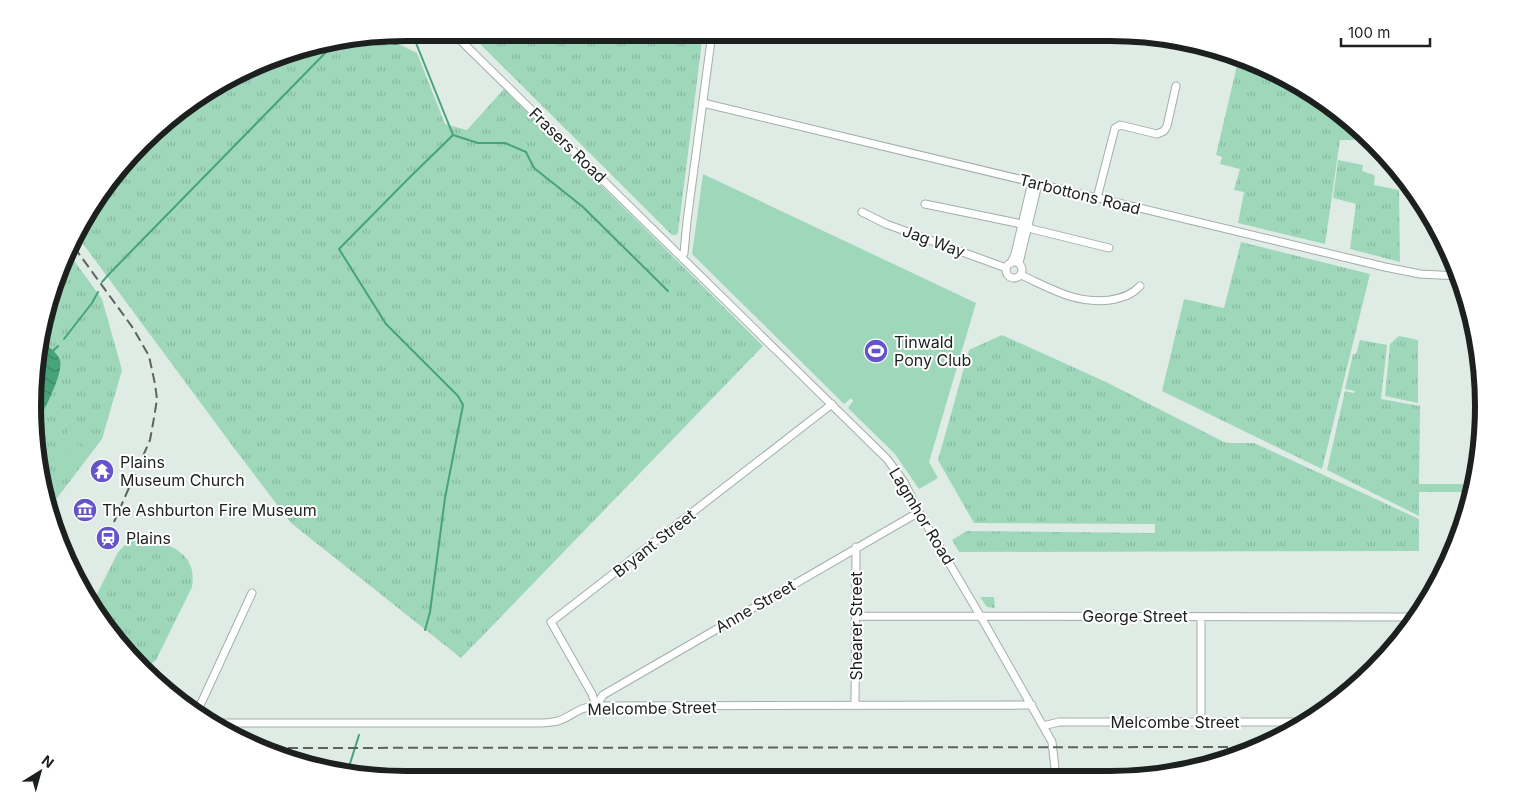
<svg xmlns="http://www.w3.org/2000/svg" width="1516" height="812" font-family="Inter,sans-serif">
	<defs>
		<pattern id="grass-tufts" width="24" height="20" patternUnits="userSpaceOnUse" patternTransform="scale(1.25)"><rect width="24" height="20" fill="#9fd7bb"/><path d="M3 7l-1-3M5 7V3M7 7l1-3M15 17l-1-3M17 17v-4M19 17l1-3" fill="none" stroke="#88b8a0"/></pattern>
		<pattern id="water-waves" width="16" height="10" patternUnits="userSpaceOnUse" patternTransform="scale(1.25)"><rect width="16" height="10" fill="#47a37b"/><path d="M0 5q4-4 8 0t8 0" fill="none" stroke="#3a8464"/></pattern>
	</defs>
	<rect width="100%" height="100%" fill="#dfece5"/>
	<path fill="url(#grass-tufts)" d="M 469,33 L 703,33 L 678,233 L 676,235 L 672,235 Z
		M 382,36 L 417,53 L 445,124 L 467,130 L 504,89 L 763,346 L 461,658 L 291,523 L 234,448 L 78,237 L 95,199 L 178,110 L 286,52 Z
		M 1239,57 L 1275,71 L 1338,110 L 1370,140 L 1340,140 L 1325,244 L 1238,223 L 1244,192 L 1234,190 L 1240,169 L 1220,164 L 1222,157 L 1216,155 Z
		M 1338,160 L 1363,165 L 1362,171 L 1374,175 L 1375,177 L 1374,185 L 1399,190 L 1400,262 L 1350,249 L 1356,204 L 1333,198 Z
		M 1241,242 L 1370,274 L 1322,469 L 1162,391 L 1184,299 L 1224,308 Z
		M 70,255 L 102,299 L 122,370 L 102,439 L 51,506 L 36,454 L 33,382 L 45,310 Z
		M 1002,335 L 1106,382 L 1224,442 L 1230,443 L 1254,443 L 1419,519 L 1419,551 L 959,552 L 952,540 L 967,531 L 1155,533 L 1155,524 L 974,523 L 938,460 L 969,350 Z
		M 1399,336 L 1418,340 L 1418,403 L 1385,396 L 1390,344 Z
		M 1360,340 L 1387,345 L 1381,399 L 1420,406 L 1419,484 L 1474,484 L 1472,492 L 1419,492 L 1419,516 L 1327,470 L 1345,391 L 1354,393 L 1355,391 L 1345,389 L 1353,354 L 1356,354 Z
		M 146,536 L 151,537 C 176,549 197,555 192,587 L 156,660 L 143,671 L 93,602 L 118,552 L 129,541 Z
		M 980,597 L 994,597 L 995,608 L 987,607 Z"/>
	<path fill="#9fd7bb" d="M 703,174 L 976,303 L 929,462 L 938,478 L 919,489 L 895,454 L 848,408 L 853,401 L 851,398 L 844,404 L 694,256 L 692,254 Z
		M 72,425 L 90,437 L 85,446 L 67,434 Z
		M 65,435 L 83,448 L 77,456 L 59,444 Z
		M 57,447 L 75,459 L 70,467 L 52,455 Z"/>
	<path fill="url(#water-waves)" d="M 40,341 C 47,345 57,352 60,360 C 64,373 42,415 35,426 L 33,382 Z"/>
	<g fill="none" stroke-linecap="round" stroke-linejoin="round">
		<path stroke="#47a37b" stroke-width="2" d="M 412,33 L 453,135 L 408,179 L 339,249 L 386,324 L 458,396 L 463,405 L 445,498 L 430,612 L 425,630
			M 380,37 L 395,44 L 414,37
			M 453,135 L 478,143 L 505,143 L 526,152 L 534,168 L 583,207 L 668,291
			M 102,282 L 110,273 L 334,44
			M 64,339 L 92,303 L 98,292
			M 53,351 L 58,346
			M 348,770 L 359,735"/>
		<g stroke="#a2afa8" stroke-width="9">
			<path id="minor" d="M 453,33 L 887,459 L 904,482 L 919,512 L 981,617 L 1052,742 L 1056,777
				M 703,103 L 1385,267 L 1420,274 L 1459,276
				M 1097,198 L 1115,128 L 1120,125 L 1157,134 L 1164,131 L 1167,126 L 1176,86
				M 925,204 L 1017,223 L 1032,229 L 1109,248
				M 862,212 L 886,224 L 1006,268
				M 682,257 L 684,253 L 687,221 L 712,33
				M1006 270a8 8 0 1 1 16 0a8 8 0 1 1-16 0Z
				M 1011,263 L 1015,254 L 1032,182
				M 1019,263 L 1038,184
				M 1021,275 C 1052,289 1075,304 1110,300 C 1122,298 1132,295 1140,286
				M 855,616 L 1415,617
				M 855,705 L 856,547
				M 596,706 L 592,694 L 551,622 L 832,404
				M 596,706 L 603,695 L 919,512
				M 198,710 L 252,593
				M 1201,722 L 1201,617
				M 216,723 L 541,723 C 547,723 552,722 558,721 C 573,716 578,707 596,706 L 1032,705
				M 1043,726 L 1059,722 L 1307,722"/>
		</g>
		<g stroke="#a2afa8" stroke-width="12">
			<path id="highway" d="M 366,776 L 1159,776"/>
		</g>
		<use href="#minor" stroke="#fff" stroke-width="7"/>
		<use href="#highway" stroke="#fff" stroke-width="10"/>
		<path stroke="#5c6360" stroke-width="2" stroke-dasharray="10 5" stroke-linecap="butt" d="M 74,247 L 133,328 L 149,356 L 155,384 L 157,399 L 154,418 L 150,440 L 114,522
			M 258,748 L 1261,747"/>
	</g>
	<defs>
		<g id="stadium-disc" transform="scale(1.25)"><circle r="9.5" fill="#6553cc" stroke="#fff"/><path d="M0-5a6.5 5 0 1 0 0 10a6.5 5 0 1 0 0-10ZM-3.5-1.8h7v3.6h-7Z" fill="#fff"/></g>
		<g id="temple-disc" transform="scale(1.25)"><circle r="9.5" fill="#6553cc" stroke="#fff"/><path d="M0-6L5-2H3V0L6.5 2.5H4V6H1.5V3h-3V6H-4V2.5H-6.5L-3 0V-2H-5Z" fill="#fff"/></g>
		<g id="museum-disc" transform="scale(1.25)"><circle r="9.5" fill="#6553cc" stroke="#fff"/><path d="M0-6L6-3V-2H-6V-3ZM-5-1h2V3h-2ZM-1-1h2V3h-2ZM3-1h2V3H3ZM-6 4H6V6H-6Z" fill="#fff"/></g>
		<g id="station-disc" transform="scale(1.25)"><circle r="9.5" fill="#6553cc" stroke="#fff"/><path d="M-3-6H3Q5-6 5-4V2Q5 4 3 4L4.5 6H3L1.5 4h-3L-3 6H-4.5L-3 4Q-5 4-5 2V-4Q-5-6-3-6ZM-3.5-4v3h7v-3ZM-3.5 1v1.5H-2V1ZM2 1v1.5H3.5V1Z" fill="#fff"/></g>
	</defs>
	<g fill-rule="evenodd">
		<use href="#stadium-disc" x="876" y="351"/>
		<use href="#temple-disc" x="102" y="471"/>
		<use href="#museum-disc" x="85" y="510"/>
		<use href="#station-disc" x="108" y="538"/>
	</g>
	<g text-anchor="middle" stroke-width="4" stroke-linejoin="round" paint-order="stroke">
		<g font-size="16" fill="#1c201e" stroke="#fff">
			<text transform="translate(568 145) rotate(44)" y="6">Frasers Road</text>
			<text transform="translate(1080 194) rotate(14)" y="6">Tarbottons Road</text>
			<text transform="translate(934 241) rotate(20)" y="6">Jag Way</text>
			<text transform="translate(922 516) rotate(59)" y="6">Lagmhor Road</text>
			<text transform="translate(654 543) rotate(-38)" y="6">Bryant Street</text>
			<text transform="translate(755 606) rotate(-30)" y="6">Anne Street</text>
			<text x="1135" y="622">George Street</text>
			<text transform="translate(856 626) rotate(-90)" y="6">Shearer Street</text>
			<text transform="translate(652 708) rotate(-1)" y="6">Melcombe Street</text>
			<text x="1175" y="728">Melcombe Street</text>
		</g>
		<g font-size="16" fill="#1c201e" stroke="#fff" text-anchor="start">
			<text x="894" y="348">Tinwald<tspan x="894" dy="18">Pony Club</tspan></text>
			<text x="120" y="468">Plains<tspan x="120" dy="18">Museum Church</tspan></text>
			<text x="102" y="516">The Ashburton Fire Museum</text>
			<text x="126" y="544">Plains</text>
		</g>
	</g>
	<path d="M0 0H1516V812H0ZM406 41H1110A365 365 0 0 1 1475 406V406A365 365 0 0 1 1110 771H406A365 365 0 0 1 41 406V406A365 365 0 0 1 406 41Z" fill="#fff" fill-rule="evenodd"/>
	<path fill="none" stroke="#1c201e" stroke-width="6" d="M406 41H1110A365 365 0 0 1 1475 406V406A365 365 0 0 1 1110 771H406A365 365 0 0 1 41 406V406A365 365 0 0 1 406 41Z"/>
	<g transform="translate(40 772) rotate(37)" stroke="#ffffff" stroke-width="4" paint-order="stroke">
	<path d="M0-4L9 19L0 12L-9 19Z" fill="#1c201e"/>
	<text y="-8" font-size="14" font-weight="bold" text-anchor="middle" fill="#1c201e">N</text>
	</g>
	<path d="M1341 38v8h89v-8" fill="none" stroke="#1c201e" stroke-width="2.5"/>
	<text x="1348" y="38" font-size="15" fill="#1c201e" stroke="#ffffff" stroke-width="4" paint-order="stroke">100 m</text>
</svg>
